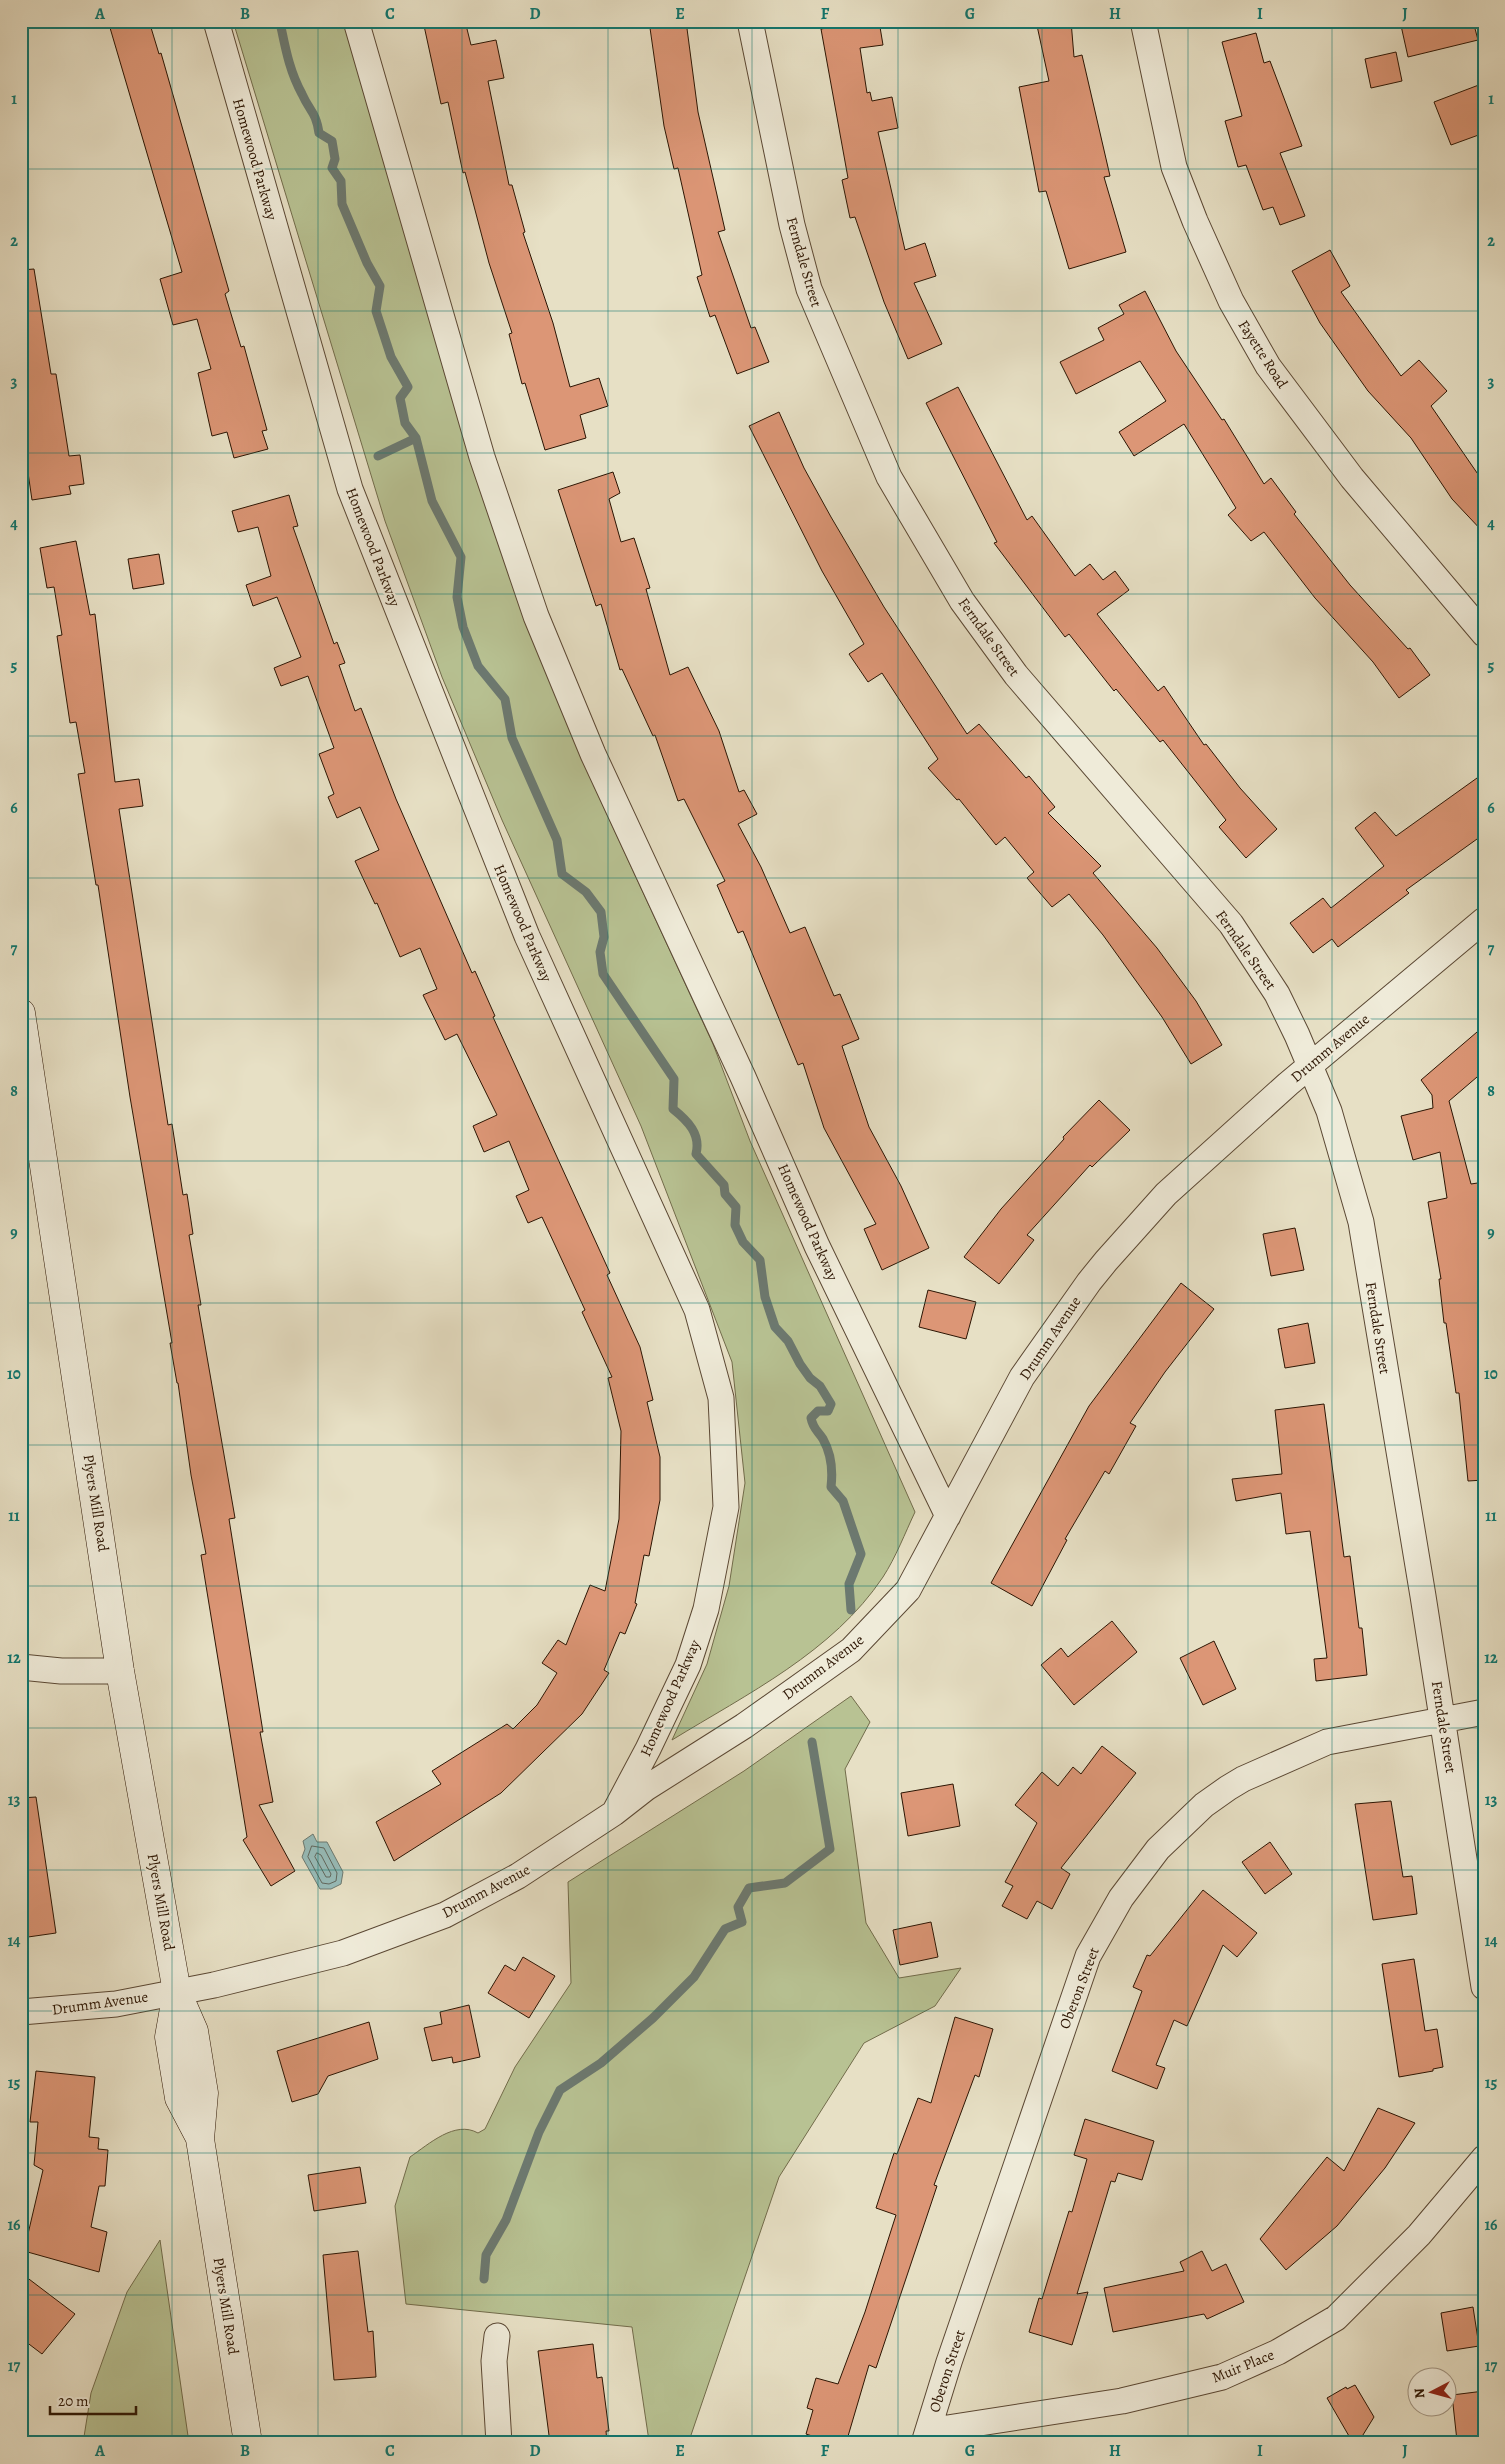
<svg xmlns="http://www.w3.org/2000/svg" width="1505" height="2464" font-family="Alegreya,serif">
	<rect width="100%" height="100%" fill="#e7e0c5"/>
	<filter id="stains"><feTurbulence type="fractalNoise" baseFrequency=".004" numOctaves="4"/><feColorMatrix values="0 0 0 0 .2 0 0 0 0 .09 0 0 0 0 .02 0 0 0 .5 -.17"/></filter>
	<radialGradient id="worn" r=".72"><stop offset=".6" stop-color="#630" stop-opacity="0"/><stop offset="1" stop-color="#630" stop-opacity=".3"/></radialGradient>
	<path fill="#b8c293" stroke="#726c4b" d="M 233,21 L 345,21 L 594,786 L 713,1044 L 750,1141 L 915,1512 C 905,1533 896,1557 883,1577 C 833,1652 747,1694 672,1740 L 707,1664 L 729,1586 L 745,1483 L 732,1362 L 641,1126 L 502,820 L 442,677 L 385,521 Z
		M 851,1696 L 870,1722 L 845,1769 L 866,1923 L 899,1978 L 961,1968 L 935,2006 L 864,2043 L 779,2177 L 690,2438 L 649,2441 L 632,2327 L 406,2304 L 395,2206 L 410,2157 C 429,2144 455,2120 478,2133 L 485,2129 L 515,2067 L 571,1983 L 568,1882 L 744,1771 Z
		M 160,2240 L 189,2443 L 83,2443 L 91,2393 L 127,2292 Z"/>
	<path fill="#97bcb9" stroke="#6c7970" d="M 313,1834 L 317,1842 L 327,1842 L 343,1872 L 341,1884 L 331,1889 L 320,1889 L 302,1857 L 305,1849 L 303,1841 Z"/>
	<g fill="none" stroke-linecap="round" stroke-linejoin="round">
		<path stroke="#62685e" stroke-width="1" d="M 312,1846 L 324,1848 L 337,1873 L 336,1881 L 329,1884 L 322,1883 L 308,1857 Z
			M 317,1853 L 321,1855 L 331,1874 L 330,1877 L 326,1877 L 315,1857 Z"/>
		<path stroke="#6c7970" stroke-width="9" d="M 288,21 L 281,27 C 286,51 290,72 302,94 C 310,112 316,112 319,133 L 332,141 L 335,159 L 332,168 L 341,181 L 342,204 L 367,263 L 380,286 L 376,311 L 391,357 L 408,387 L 400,398 L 405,423 L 416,438 L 432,501 L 461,557 L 457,597 L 463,627 L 478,666 L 505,699 L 512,738 L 557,840 L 562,874 L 586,892 L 601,912 L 604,937 L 600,952 L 603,974 L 674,1079 L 673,1109 C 688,1121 701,1134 696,1154 L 724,1185 L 725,1194 L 736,1207 L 735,1225 L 743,1242 L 760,1260 L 765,1297 L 775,1327 L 788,1341 L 800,1364 L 810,1378 L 820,1386 L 831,1404 L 828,1411 L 818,1411 L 811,1418 C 813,1429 818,1431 823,1439 C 832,1455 833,1470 831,1487 L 843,1501 L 861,1554 L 849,1584 L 851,1610
			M 378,456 L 416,438
			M 484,2279 L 486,2255 L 506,2220 L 539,2132 L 560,2090 L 601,2063 L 653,2018 L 694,1977 L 725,1929 L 742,1922 L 738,1907 L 749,1888 L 785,1883 L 830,1849 L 812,1742"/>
	</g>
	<path fill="#dc9676" stroke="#2c1503" d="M 108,21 L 149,21 L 159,54 L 161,53 L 229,291 L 225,294 L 241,347 L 244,346 L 267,430 L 262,431 L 268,449 L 234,458 L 227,432 L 212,436 L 198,373 L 211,369 L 197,319 L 173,325 L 160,279 L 182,272 Z
		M 423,21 L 465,21 L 471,45 L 496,40 L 504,78 L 488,81 L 509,185 L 512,185 L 525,232 L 523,233 L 553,323 L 570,387 L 599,378 L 608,406 L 580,415 L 586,438 L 545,450 L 525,383 L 522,384 L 509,334 L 512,333 L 489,263 L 465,172 L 463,173 L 448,102 L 441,104 Z
		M 649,21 L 686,21 L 698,112 L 725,230 L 718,232 L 751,328 L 755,327 L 769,362 L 737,374 L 715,315 L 710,317 L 697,277 L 702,275 L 678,168 L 674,169 L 664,126 Z
		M 866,21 L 879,21 L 883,45 L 860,48 L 867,93 L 870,92 L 872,101 L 892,97 L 898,128 L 878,132 L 905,250 L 925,243 L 936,276 L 914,283 L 942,344 L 908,359 L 884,302 L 855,217 L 850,218 L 842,180 L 848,178 L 821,29 Z
		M 1036,21 L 1071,21 L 1074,57 L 1082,55 L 1110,176 L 1104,177 L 1126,252 L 1069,269 L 1046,191 L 1039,192 L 1019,87 L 1049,81 Z
		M 1400,21 L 1473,21 L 1478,40 L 1408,57 Z
		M 1256,33 L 1264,63 L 1270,61 L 1302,146 L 1280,153 L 1305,216 L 1280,225 L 1273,207 L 1263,210 L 1246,165 L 1238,167 L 1225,121 L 1242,116 L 1222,42 Z
		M 1396,52 L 1402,81 L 1371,88 L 1365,59 Z
		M 1484,83 L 1484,133 L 1451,145 L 1434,102 Z
		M 1330,250 L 1350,286 L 1341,292 L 1401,376 L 1419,360 L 1447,391 L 1431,406 L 1484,483 L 1484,533 L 1452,499 L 1411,438 L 1368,391 L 1320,323 L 1292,271 Z
		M 34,269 L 51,374 L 56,374 L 69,456 L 80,455 L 84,484 L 69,486 L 71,494 L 32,500 L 25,452 L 28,452 L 21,405 L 21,270 Z
		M 1145,291 L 1176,351 L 1222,420 L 1224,419 L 1264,484 L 1271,478 L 1296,512 L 1294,514 L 1350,585 L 1408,649 L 1410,648 L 1430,675 L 1399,698 L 1373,662 L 1315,598 L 1264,532 L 1251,541 L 1228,515 L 1236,508 L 1184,424 L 1134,456 L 1119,432 L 1166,401 L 1140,361 L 1076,394 L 1060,362 L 1104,340 L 1098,328 L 1124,314 L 1119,305 Z
		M 958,387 L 1027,520 L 1032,516 L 1075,576 L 1090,564 L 1103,580 L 1115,571 L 1129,590 L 1097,614 L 1158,691 L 1164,686 L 1204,745 L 1206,744 L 1240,788 L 1277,829 L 1246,858 L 1219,827 L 1226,820 L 1163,740 L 1160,742 L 1116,689 L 1114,691 L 1069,634 L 1065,637 L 994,543 L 997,542 L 926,403 Z
		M 779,412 L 804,468 L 831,517 L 884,607 L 967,734 L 979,724 L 1026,778 L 1029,776 L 1055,807 L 1048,813 L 1101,866 L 1093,873 L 1157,948 L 1196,1001 L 1222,1045 L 1191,1064 L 1162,1017 L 1103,935 L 1069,894 L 1052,907 L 1027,878 L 1034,872 L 1005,837 L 996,845 L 959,799 L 957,800 L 928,768 L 938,759 L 882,673 L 868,682 L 849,654 L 864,644 L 822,571 L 749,426 Z
		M 613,472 L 620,493 L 609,499 L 621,542 L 634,538 L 650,588 L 646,589 L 670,675 L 688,667 L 719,731 L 739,792 L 744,790 L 757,814 L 738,824 L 761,867 L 790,933 L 805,927 L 834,996 L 840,994 L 859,1039 L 842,1046 L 869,1127 L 901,1186 L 929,1248 L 882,1270 L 864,1229 L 876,1224 L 824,1128 L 803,1063 L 798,1065 L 743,931 L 738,933 L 717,885 L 725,881 L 684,799 L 678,801 L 655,735 L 653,736 L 622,669 L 620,670 L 601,604 L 596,606 L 558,490 Z
		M 289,495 L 298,526 L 293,527 L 334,644 L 337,642 L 345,663 L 339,665 L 355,711 L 361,708 L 396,799 L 472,973 L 475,971 L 495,1016 L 493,1017 L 610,1273 L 607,1275 L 640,1347 L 653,1400 L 647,1402 L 660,1457 L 660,1500 L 649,1556 L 644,1555 L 635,1603 L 637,1604 L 625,1634 L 620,1632 L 604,1670 L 609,1673 L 582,1714 L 501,1793 L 394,1861 L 376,1822 L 441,1784 L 432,1771 L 507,1724 L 513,1729 L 537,1705 L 557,1673 L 542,1663 L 558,1640 L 566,1645 L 590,1585 L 605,1591 L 619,1519 L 621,1431 L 608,1378 L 612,1377 L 582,1312 L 585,1310 L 542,1217 L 528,1223 L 516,1196 L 529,1190 L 509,1141 L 484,1152 L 473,1126 L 497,1115 L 457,1034 L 445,1040 L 423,995 L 437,989 L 420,948 L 400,957 L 377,903 L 375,904 L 355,861 L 379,850 L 360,807 L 337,818 L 328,797 L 334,794 L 319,754 L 334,748 L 308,676 L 281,686 L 274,668 L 301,657 L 277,597 L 253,606 L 246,585 L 271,576 L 258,527 L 238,532 L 232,511 Z
		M 76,541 L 90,615 L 95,614 L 115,782 L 139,779 L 143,806 L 119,809 L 168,1125 L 172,1124 L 183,1195 L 187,1194 L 193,1234 L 189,1235 L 201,1305 L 198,1305 L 235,1518 L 229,1519 L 263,1732 L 260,1732 L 273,1802 L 259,1805 L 295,1871 L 271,1886 L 243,1840 L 247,1837 L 201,1555 L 206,1554 L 191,1475 L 178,1383 L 177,1383 L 170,1343 L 172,1343 L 130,1097 L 98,885 L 96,885 L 78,774 L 85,773 L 76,722 L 70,723 L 57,636 L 62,635 L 54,587 L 47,588 L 40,548 Z
		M 159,554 L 164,584 L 133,589 L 128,559 Z
		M 1484,773 L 1484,834 L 1406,890 L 1409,893 L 1338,947 L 1332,939 L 1313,953 L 1290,923 L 1323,898 L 1331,908 L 1384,866 L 1355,828 L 1375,812 L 1396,836 Z
		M 1484,1026 L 1484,1071 L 1449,1101 L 1471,1184 L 1484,1182 L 1484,1480 L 1468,1481 L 1459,1393 L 1456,1393 L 1446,1323 L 1444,1323 L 1439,1279 L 1441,1279 L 1428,1202 L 1447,1198 L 1440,1152 L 1413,1160 L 1401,1116 L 1433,1108 L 1432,1095 L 1421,1080 Z
		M 1099,1100 L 1130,1130 L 1092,1167 L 1090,1165 L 1027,1235 L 1034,1240 L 999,1284 L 964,1257 L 1001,1209 L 1064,1139 L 1063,1137 Z
		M 1295,1228 L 1304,1270 L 1271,1276 L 1263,1234 Z
		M 1181,1283 L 1214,1309 L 1165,1372 L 1130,1423 L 1136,1426 L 1109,1474 L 1105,1471 L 1065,1539 L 1067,1540 L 1032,1606 L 991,1583 L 1089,1406 Z
		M 928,1290 L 976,1302 L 966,1339 L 919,1327 Z
		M 1308,1323 L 1315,1363 L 1285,1368 L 1278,1329 Z
		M 1324,1404 L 1344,1557 L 1350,1556 L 1359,1628 L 1362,1628 L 1367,1675 L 1316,1681 L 1314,1659 L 1327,1658 L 1310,1531 L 1286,1534 L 1281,1493 L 1236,1501 L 1232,1479 L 1282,1474 L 1275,1410 Z
		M 1112,1621 L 1137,1652 L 1074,1705 L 1041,1665 L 1061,1648 L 1068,1657 Z
		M 1214,1641 L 1236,1689 L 1203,1705 L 1180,1658 Z
		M 1102,1746 L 1136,1773 L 1061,1868 L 1070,1874 L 1052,1909 L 1037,1901 L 1027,1919 L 1002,1906 L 1013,1886 L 1005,1882 L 1037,1823 L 1015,1805 L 1042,1772 L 1058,1786 L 1073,1767 L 1081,1774 Z
		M 953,1784 L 960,1826 L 908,1836 L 901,1793 Z
		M 36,1797 L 56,1933 L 21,1938 L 21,1798 Z
		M 1391,1801 L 1403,1877 L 1412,1876 L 1417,1914 L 1373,1920 L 1355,1804 Z
		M 1270,1842 L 1292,1874 L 1265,1894 L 1242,1862 Z
		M 1203,1890 L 1257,1933 L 1237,1957 L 1223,1945 L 1187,2026 L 1174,2020 L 1156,2065 L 1165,2068 L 1157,2089 L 1112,2071 L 1142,1991 L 1133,1987 L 1147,1955 L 1150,1956 Z
		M 931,1922 L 938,1957 L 900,1965 L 893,1930 Z
		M 523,1957 L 555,1976 L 529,2018 L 488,1993 L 505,1965 L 515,1971 Z
		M 1414,1959 L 1425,2031 L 1437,2029 L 1443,2067 L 1433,2069 L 1433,2071 L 1399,2077 L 1382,1964 Z
		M 469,2005 L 480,2057 L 453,2063 L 452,2057 L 432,2061 L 424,2028 L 442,2024 L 440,2012 Z
		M 955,2017 L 993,2029 L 979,2077 L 975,2075 L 934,2185 L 937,2186 L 876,2368 L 869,2365 L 846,2443 L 834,2443 L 806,2434 L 813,2410 L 807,2408 L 816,2378 L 838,2384 L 865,2312 L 896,2215 L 876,2208 L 894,2153 L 897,2154 L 918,2098 L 931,2103 Z
		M 369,2022 L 378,2059 L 328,2076 L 318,2094 L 292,2102 L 277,2051 Z
		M 36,2071 L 95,2077 L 89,2137 L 99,2138 L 98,2149 L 108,2150 L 105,2186 L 99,2186 L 91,2227 L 107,2232 L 99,2272 L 24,2251 L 43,2170 L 34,2165 L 38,2122 L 30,2122 Z
		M 1378,2108 L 1415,2123 L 1385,2168 L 1337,2226 L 1286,2270 L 1260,2239 L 1327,2157 L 1344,2171 Z
		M 1085,2119 L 1154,2141 L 1142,2180 L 1118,2173 L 1115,2182 L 1111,2181 L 1077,2294 L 1088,2292 L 1072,2345 L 1029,2332 L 1039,2298 L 1042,2299 L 1069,2211 L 1072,2212 L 1087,2159 L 1074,2155 Z
		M 360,2167 L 366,2203 L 314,2211 L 308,2175 Z
		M 358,2251 L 368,2332 L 373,2331 L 376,2377 L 334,2380 L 323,2255 Z
		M 1202,2251 L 1212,2271 L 1226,2264 L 1244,2302 L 1207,2319 L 1204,2314 L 1113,2332 L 1104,2288 L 1184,2271 L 1180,2262 Z
		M 21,2273 L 75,2314 L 42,2354 L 21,2338 Z
		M 1473,2307 L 1479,2346 L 1447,2351 L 1441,2313 Z
		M 593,2344 L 597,2378 L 602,2377 L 609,2431 L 606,2431 L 607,2443 L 550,2443 L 538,2351 Z
		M 1355,2385 L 1374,2417 L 1358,2443 L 1353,2443 L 1327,2398 L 1346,2387 L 1347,2389 Z
		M 1484,2391 L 1484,2439 L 1457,2441 L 1452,2395 Z"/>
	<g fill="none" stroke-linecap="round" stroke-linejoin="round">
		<g stroke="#5b4834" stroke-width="27">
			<path id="street" d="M 216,21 L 350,489 L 527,936 L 697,1310 L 721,1398 L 726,1507 L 706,1609 L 688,1665 L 648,1749 L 614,1813
				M 356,21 L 482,457 L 536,616 L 593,754 L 743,1077 L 817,1246 L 948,1516
				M 750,21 L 792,225 L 809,289 L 889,477 L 962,601 L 1016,675 L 1231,924 L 1277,994 L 1297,1035 L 1329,1111 L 1361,1222 L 1423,1596 L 1484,1987
				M 1143,21 L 1174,167 L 1195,221 L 1231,301 L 1268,366 L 1352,478 L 1484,634
				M 21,1667 L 61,1671 L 120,1671
				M 21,2012 L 116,2004 L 214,1985 L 343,1953 L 445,1915 L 518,1876 L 614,1813 L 646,1788 L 744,1726 L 851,1650 L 908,1590 L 1022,1377 L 1089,1282 L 1106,1261 L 1166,1194 L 1288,1084 L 1484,920
				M 497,2336 L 494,2361 L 499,2443
				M 928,2431 L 1122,2401 L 1222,2377 L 1278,2352 L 1336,2318 L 1419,2235 L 1484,2158
				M 924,2443 L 949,2362 L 1088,1956 L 1121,1898 L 1158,1849 L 1204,1805 L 1228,1788 L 1243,1779 L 1327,1742 L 1484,1712"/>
		</g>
		<g stroke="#2c1503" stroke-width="29">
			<path id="secondary" d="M 21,1013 L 120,1671 L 177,1992 L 194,2031 L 204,2093 L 200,2139 L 248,2443
				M 177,1992 L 169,2037 L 179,2098 L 200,2138"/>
		</g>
		<use href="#street" stroke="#efebd9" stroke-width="25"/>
		<use href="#secondary" stroke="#efebd9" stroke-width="28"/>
	</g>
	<path fill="none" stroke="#0f766e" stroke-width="1" stroke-opacity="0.55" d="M 172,21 L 172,2443M 318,21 L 318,2443M 462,21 L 462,2443M 608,21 L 608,2443M 752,21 L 752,2443M 898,21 L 898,2443M 1042,21 L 1042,2443M 1188,21 L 1188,2443M 1332,21 L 1332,2443M 21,169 L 1484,169M 21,311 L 1484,311M 21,453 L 1484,453M 21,594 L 1484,594M 21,736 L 1484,736M 21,878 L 1484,878M 21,1019 L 1484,1019M 21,1161 L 1484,1161M 21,1303 L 1484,1303M 21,1445 L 1484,1445M 21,1586 L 1484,1586M 21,1728 L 1484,1728M 21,1870 L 1484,1870M 21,2011 L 1484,2011M 21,2153 L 1484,2153M 21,2295 L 1484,2295"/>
	<g text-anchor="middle" stroke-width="4.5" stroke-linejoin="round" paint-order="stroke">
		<g font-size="15" fill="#2c1503" stroke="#efebd9">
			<text transform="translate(255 159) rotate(74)" y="5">Homewood Parkway</text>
			<text transform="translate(804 262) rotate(74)" y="5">Ferndale Street</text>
			<text transform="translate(1263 354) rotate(57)" y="5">Fayette Road</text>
			<text transform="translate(373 547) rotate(69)" y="5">Homewood Parkway</text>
			<text transform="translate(989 637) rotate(54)" y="5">Ferndale Street</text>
			<text transform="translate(523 923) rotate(67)" y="5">Homewood Parkway</text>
			<text transform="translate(1246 950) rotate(55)" y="5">Ferndale Street</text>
			<text transform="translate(1330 1048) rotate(-40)" y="5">Drumm Avenue</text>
			<text transform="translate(808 1222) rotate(66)" y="5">Homewood Parkway</text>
			<text transform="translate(1378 1328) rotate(81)" y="5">Ferndale Street</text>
			<text transform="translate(1050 1338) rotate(-56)" y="5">Drumm Avenue</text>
			<text transform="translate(96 1503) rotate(81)" y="5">Plyers Mill Road</text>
			<text transform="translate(823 1667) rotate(-37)" y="5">Drumm Avenue</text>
			<text transform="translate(670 1698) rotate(-66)" y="5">Homewood Parkway</text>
			<text transform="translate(1444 1727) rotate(81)" y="5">Ferndale Street</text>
			<text transform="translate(486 1891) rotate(-28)" y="5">Drumm Avenue</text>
			<text transform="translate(161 1902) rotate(80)" y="5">Plyers Mill Road</text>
			<text transform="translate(1079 1988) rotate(-69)" y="5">Oberon Street</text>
			<text transform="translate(100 2003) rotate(-8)" y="5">Drumm Avenue</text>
			<text transform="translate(226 2306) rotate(81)" y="5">Plyers Mill Road</text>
			<text transform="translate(1243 2366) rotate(-22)" y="5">Muir Place</text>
			<text transform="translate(947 2371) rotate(-72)" y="5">Oberon Street</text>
		</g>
	</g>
	<rect width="1505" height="2464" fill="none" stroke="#e7e0c5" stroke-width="55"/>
	<g transform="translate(1432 2392) rotate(264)"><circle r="24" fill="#efebd9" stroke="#a19583"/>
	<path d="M0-4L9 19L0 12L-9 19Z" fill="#8f2418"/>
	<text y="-8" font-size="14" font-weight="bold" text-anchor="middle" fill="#2c1503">N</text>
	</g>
	<path d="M50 2406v8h86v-8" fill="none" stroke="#2c1503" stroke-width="2.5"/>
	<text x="58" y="2406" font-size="15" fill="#2c1503" stroke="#efebd9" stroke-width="4" paint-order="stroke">20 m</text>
	<rect x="28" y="28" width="1450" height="2408" fill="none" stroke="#0f766e" stroke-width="2"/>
	<g font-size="16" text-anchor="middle" font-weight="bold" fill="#0f766e">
		<text x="100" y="19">A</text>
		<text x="245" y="19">B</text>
		<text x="390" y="19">C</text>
		<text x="535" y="19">D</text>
		<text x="680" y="19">E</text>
		<text x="825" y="19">F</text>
		<text x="970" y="19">G</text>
		<text x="1115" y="19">H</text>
		<text x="1260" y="19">I</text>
		<text x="1405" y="19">J</text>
		<text x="14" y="104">1</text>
		<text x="1491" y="104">1</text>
		<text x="14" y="246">2</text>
		<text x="1491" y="246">2</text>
		<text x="14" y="387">3</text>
		<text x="1491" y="387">3</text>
		<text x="14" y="529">4</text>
		<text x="1491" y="529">4</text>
		<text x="14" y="671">5</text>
		<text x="1491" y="671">5</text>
		<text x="14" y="813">6</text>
		<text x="1491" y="813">6</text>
		<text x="14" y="954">7</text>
		<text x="1491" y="954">7</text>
		<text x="14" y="1096">8</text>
		<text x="1491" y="1096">8</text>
		<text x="14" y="1238">9</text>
		<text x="1491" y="1238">9</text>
		<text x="14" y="1379">10</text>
		<text x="1491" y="1379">10</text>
		<text x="14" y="1521">11</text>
		<text x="1491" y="1521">11</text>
		<text x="14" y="1663">12</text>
		<text x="1491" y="1663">12</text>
		<text x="14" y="1805">13</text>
		<text x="1491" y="1805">13</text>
		<text x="14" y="1946">14</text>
		<text x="1491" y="1946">14</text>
		<text x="14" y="2088">15</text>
		<text x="1491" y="2088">15</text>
		<text x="14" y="2230">16</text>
		<text x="1491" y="2230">16</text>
		<text x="14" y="2371">17</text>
		<text x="1491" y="2371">17</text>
		<text x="100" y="2456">A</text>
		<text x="245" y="2456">B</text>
		<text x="390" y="2456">C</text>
		<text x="535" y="2456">D</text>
		<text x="680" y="2456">E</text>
		<text x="825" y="2456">F</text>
		<text x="970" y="2456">G</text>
		<text x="1115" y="2456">H</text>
		<text x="1260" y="2456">I</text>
		<text x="1405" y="2456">J</text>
	</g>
	<rect width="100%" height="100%" filter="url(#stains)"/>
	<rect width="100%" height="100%" fill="url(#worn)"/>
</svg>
